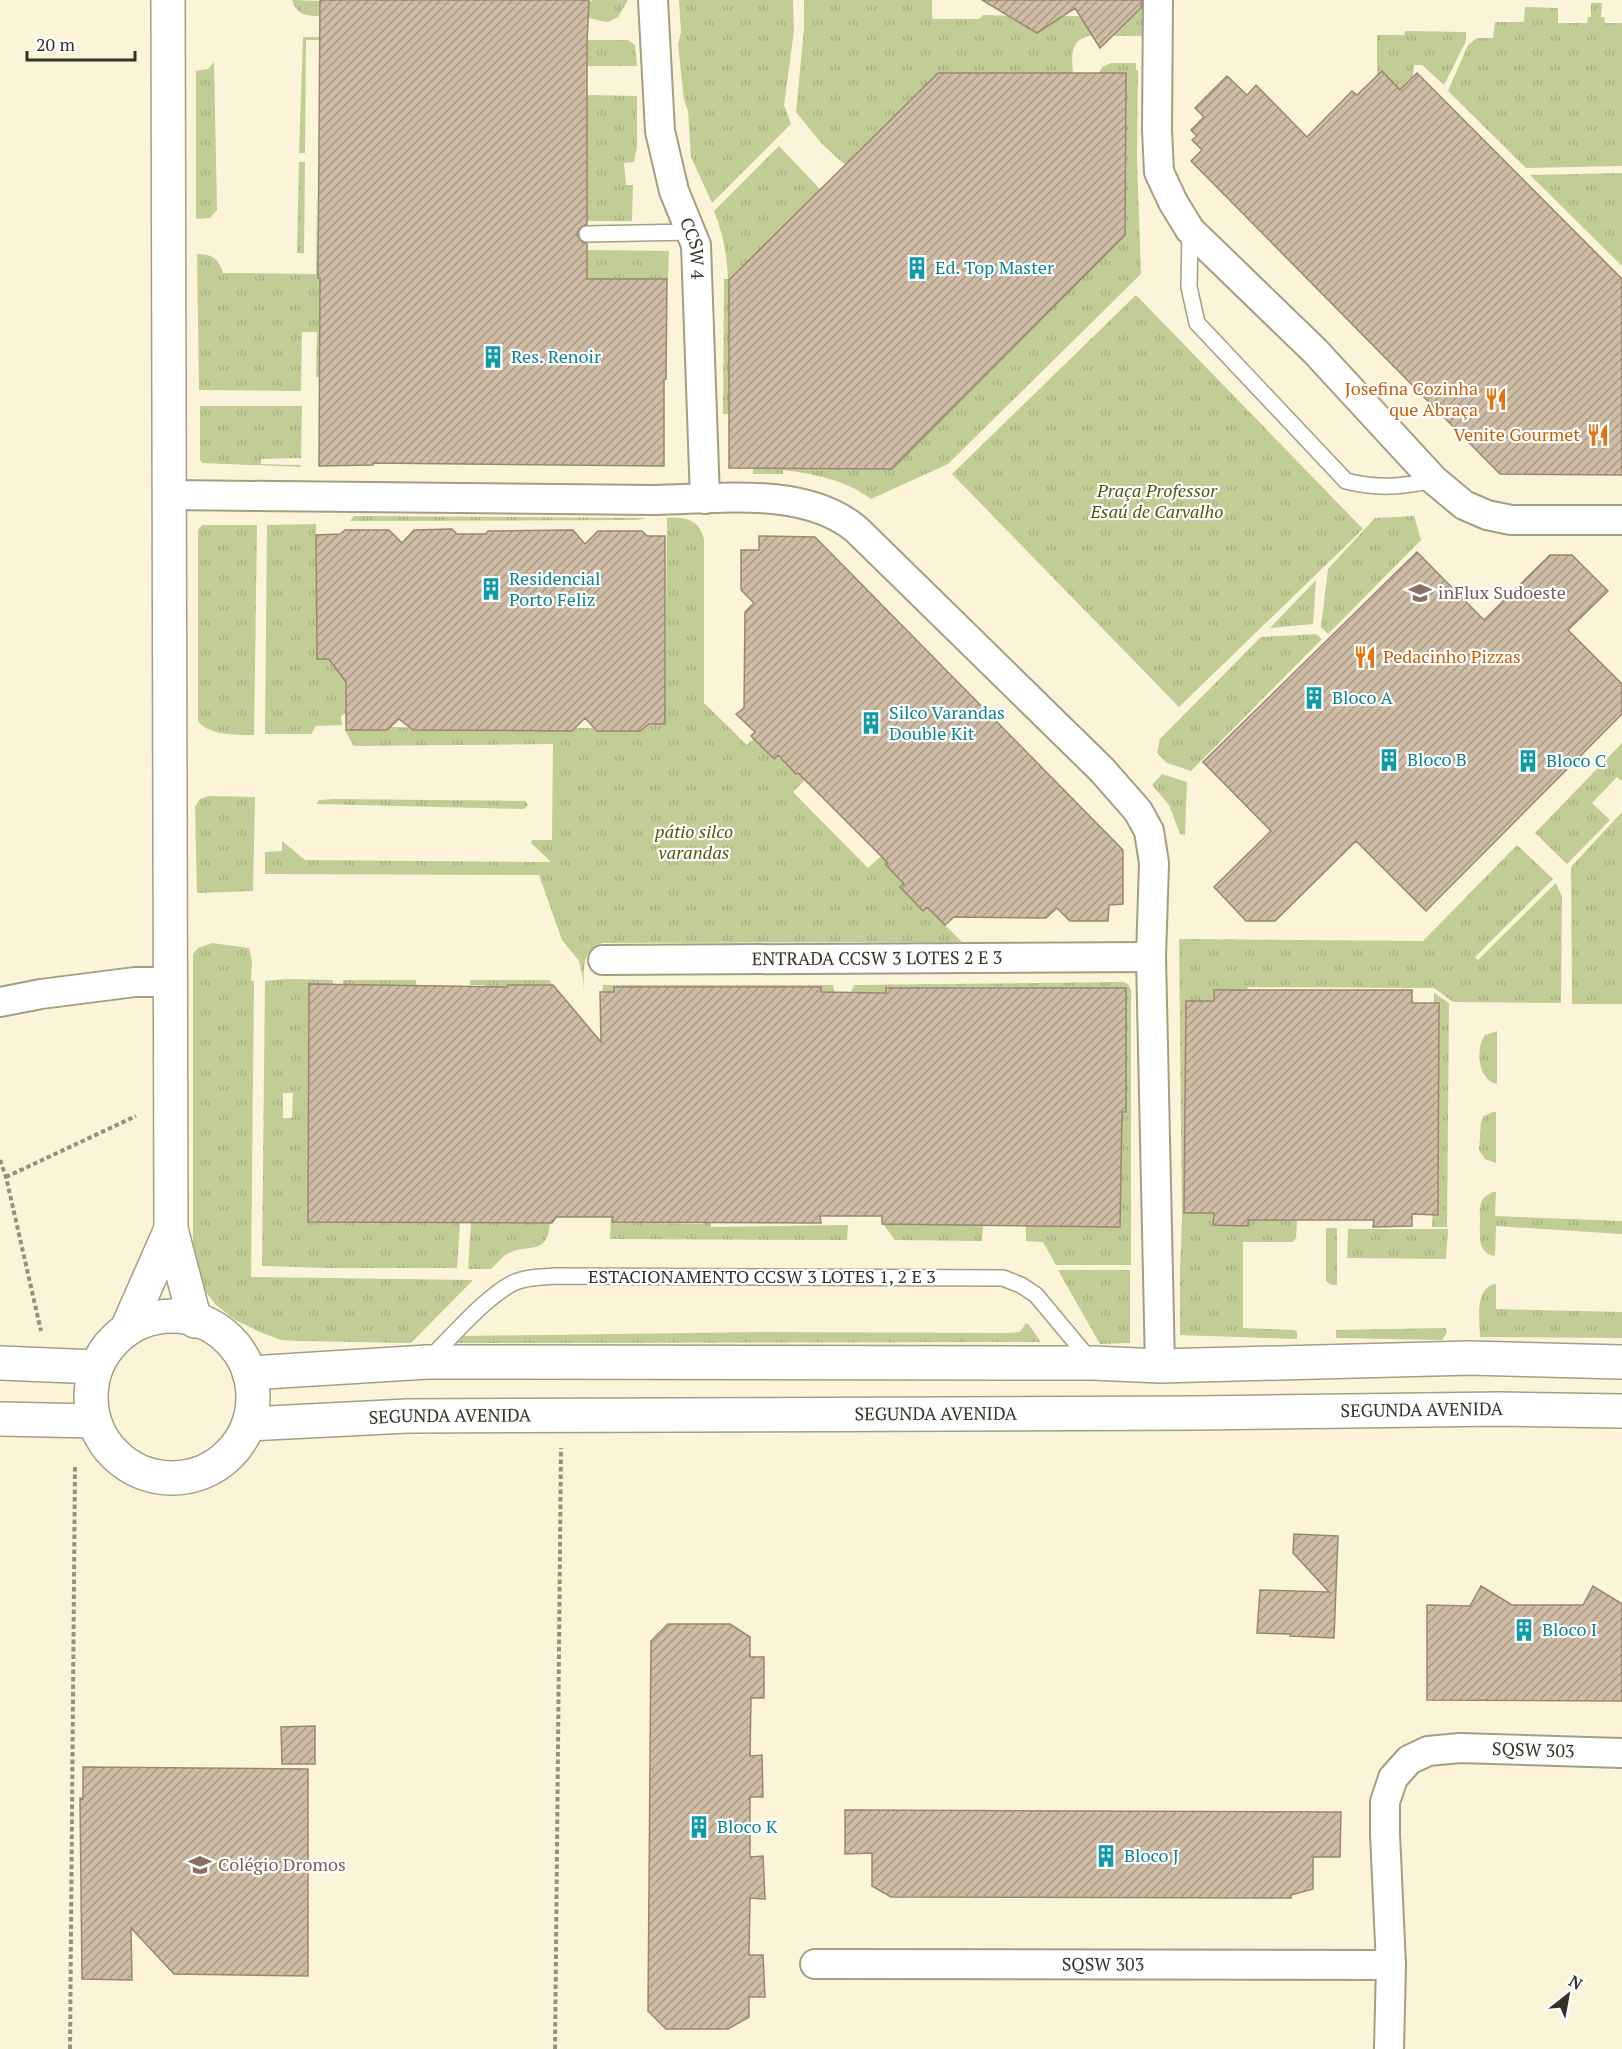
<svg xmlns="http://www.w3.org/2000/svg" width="1622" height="2049" font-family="'PT Serif',serif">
	<defs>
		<pattern id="grass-tufts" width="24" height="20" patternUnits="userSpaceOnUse" patternTransform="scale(1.5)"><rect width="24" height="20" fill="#c1cd95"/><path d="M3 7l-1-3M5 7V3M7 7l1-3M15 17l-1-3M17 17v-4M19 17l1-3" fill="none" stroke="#a6b080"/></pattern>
		<pattern id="building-hatch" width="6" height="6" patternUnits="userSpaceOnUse" patternTransform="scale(1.5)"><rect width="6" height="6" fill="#cfbda6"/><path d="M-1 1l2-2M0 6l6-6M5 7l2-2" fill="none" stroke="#a99a87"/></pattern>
	</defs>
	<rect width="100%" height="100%" fill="#fcf4d8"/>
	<path fill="url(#grass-tufts)" fill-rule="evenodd" d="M 292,0 L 320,1 L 320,16 C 306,16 297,15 292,0 Z
		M 593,0 L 628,0 L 618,17 L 608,22 L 588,18 L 589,2 Z
		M 679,0 L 793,0 L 794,31 L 784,105 L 791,124 L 712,203 L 691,157 L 688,111 L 684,100 L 678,44 L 681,32 Z
		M 804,0 L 932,0 L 932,17 L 933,19 L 979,19 L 983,15 L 1013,16 L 1015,20 L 1057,20 L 1060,16 L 1080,16 L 1083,20 L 1128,21 L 1131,18 L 1131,0 L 1146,0 L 1146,36 L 1088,36 C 1069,42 1072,57 1073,73 L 938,73 L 845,165 L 822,144 L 796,112 L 804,29 Z
		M 1591,3 L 1602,3 L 1601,17 L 1604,17 L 1605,23 L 1622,23 L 1622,166 L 1526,168 L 1448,91 L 1468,45 L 1477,38 L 1493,38 L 1495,22 L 1524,22 L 1525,7 L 1558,8 L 1558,23 L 1587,23 L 1588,17 L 1591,17 Z
		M 1405,31 L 1466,32 L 1466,41 L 1444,85 L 1422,65 L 1414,65 L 1413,76 L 1400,90 L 1377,75 L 1377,35 L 1404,35 Z
		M 303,37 L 319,37 L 318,125 L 319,40 L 306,40 L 305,153 L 299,153 Z
		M 587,40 L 628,40 L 635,45 L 637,66 L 587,66 Z
		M 214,62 L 217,210 L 210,218 L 196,219 L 196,71 L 208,69 Z
		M 1111,63 L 1136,63 L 1136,70 L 1138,70 L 1137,159 L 1141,274 L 948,464 L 871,499 C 846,480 814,474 783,470 L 783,474 L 753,474 L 753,468 L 1001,358 L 1125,235 L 1126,74 L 1099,73 L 1102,67 Z
		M 587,95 L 637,96 L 637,147 L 634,162 L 624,163 L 626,185 L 633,185 L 632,221 L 587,221 Z
		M 779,146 L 820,189 L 729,280 L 729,414 L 723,414 L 724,279 L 728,279 C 727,255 723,233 714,211 Z
		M 299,162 L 305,162 L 304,253 L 297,253 Z
		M 1622,173 L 1622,266 L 1530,175 Z
		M 317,192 L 318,277 L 320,278 L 320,377 L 316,377 L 317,332 L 302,332 L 301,391 L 199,390 L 197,254 C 212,254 219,259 223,273 L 316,274 Z
		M 587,250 L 669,251 L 668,280 L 587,279 Z
		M 1136,295 L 1363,529 L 1179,707 L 952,474 Z
		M 200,406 L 302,406 L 301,458 L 261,459 L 261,464 L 301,465 L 300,467 L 202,463 L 200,460 Z
		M 354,516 L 646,518 L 637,520 L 350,521 Z
		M 1414,516 L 1421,540 L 1328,634 L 1321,627 L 1328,569 L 1375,518 Z
		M 667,518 C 685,517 699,519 704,539 L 704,703 L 747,745 L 754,738 L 773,759 L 778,755 L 796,774 L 798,773 L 805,780 L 793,792 L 868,868 L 881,856 L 888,863 L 886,865 L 904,884 L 901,887 L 927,907 L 962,942 L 603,943 C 580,949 584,973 584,992 L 583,979 L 579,961 L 562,940 L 539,875 L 265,874 L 265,852 L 282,851 L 282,841 L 305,860 L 551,862 L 531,843 L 532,840 L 552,840 L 553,744 L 355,746 L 353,745 L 345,730 L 387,730 L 390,727 L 572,731 L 575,728 L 594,728 L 597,731 L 638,731 L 644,724 L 665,724 Z
		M 316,524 L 317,658 L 345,658 L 346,713 L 341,716 L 342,725 L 316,726 L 311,734 L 265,734 L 267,525 Z
		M 202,525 L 257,525 L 254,735 C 237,735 209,736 198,721 L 198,530 Z
		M 1316,580 L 1313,624 L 1270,628 Z
		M 1316,634 L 1322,639 L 1191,771 L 1167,763 L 1157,753 L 1160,739 L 1261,637 Z
		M 1622,743 L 1622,781 L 1617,777 L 1592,803 L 1610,820 L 1567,864 L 1535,833 Z
		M 1162,774 L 1187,782 L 1185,835 L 1180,834 L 1169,805 L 1152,785 Z
		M 208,796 L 255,797 L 253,891 L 197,893 L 195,807 L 200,799 Z
		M 334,799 L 525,801 L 528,805 L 524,809 L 317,804 L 319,800 Z
		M 1622,812 L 1622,1004 L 1572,1004 L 1571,867 Z
		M 1517,845 L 1553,879 L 1475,957 L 1478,960 L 1556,883 L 1562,897 L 1561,1003 L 1453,1002 L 1434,988 L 1248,987 L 1247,991 L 1214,990 L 1213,1001 L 1186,1001 L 1184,1212 L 1214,1213 L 1213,1225 L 1247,1226 L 1248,1220 L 1297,1220 L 1296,1238 L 1293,1242 L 1243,1242 L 1243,1328 L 1294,1330 L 1297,1332 L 1297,1339 L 1180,1335 L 1180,1270 L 1182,1218 L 1179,939 L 1423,941 Z
		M 212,943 L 249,948 L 252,961 L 251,981 L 254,981 L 251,1277 L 473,1280 L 411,1343 L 298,1341 L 281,1340 L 260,1332 L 235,1320 L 215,1304 L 206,1292 L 197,1274 L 193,1255 L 193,954 L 198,948 Z
		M 287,979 L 333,980 L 333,984 L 313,984 L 309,988 L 308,1218 L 311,1222 L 460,1223 L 457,1268 L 329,1268 L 262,1266 L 265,981 ZM 283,1093 L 293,1093 L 292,1118 L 283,1118 Z
		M 343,980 L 416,980 L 416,985 L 380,985 L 378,988 L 359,988 L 357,985 L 343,984 Z
		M 470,980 L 550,980 L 552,985 L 508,985 L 506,988 L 487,989 L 485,985 L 470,985 Z
		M 1123,982 L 1128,984 L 1131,990 L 1131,1265 L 1056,1265 L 1043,1242 L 1026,1241 L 1026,1225 L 1122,1112 L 1126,1111 L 1126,988 L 1052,988 L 1012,992 L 1011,987 L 887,988 L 886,993 L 851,992 L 854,985 Z
		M 603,985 L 833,985 L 835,993 L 821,993 L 821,987 L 614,987 L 614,992 L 602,992 Z
		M 1434,993 L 1449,1003 L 1447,1227 L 1432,1227 L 1439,1095 L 1439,1003 L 1434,1003 Z
		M 1497,1031 L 1497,1084 C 1478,1081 1475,1048 1485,1035 Z
		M 1493,1112 L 1496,1112 L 1496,1163 L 1485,1159 L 1479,1150 L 1481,1122 L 1484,1116 Z
		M 1493,1192 L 1496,1192 L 1495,1216 L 1622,1221 L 1622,1234 L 1496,1226 L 1495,1256 C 1477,1253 1480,1235 1480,1221 C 1480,1214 1479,1207 1482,1201 C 1484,1196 1488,1195 1493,1192 Z
		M 611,1217 L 613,1217 L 613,1222 L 703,1224 L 704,1217 L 711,1217 L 711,1227 L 848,1225 L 847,1240 L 610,1239 Z
		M 550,1222 C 548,1257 528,1243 509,1253 C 502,1256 497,1264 491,1269 L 468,1269 L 471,1223 Z
		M 883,1224 L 983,1225 L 982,1241 L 895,1240 Z
		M 1326,1228 L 1337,1228 L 1337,1285 L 1331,1285 L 1326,1281 Z
		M 1348,1229 L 1448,1229 L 1446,1259 L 1347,1258 Z
		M 1058,1270 L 1130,1270 L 1130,1343 L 1100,1344 Z
		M 1493,1284 L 1496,1284 L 1496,1309 L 1622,1312 L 1622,1338 L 1480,1337 C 1480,1319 1474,1293 1493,1284 Z
		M 1026,1323 L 1029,1325 L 1041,1342 L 457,1343 L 463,1336 L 762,1332 L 1005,1333 L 1020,1332 Z
		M 1446,1328 L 1447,1332 L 1442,1340 L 1336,1338 L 1336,1330 Z"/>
	<path fill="url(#building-hatch)" stroke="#998772" stroke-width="1.5" d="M 320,0 L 589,0 L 587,44 L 587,224 L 579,229 L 577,235 L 582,242 L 587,244 L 587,279 L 667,279 L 666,379 L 664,379 L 664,466 L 373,463 L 373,465 L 319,466 L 320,278 L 318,278 Z
		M 982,0 L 1142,0 L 1141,8 L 1100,48 L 1075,8 L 1037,33 Z
		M 1382,71 L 1400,90 L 1417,73 L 1622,279 L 1622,475 L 1500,474 L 1191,161 L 1202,150 L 1192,140 L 1197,136 L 1191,130 L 1204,117 L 1195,108 L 1227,76 L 1247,95 L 1256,85 L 1307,137 L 1352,91 L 1357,95 Z
		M 938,73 L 1126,73 L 1125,235 L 892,469 L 729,468 L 729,280 Z
		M 452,529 L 457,534 L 486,534 L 488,531 L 573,530 L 585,544 L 598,531 L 642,531 L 647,536 L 665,536 L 665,724 L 649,724 L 640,731 L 597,731 L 585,718 L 572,731 L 413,730 L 399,719 L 387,730 L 346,730 L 346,682 L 329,659 L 317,659 L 316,535 L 340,534 L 345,530 L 389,530 L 402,543 L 414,530 Z
		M 759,536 L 815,537 L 1123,850 L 1123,904 L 1109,905 L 1108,921 L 1070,921 L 1057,908 L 1046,918 L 954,917 L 945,925 L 927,907 L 923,911 L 900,887 L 904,884 L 886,865 L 888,863 L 798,773 L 796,774 L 778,755 L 774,759 L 751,736 L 755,732 L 736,714 L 744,708 L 745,612 L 754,603 L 741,590 L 741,550 L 759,550 Z
		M 1417,552 L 1484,620 L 1550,555 L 1572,555 L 1608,591 L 1568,630 L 1622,684 L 1622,714 L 1426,911 L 1356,841 L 1275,921 L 1246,921 L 1214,887 L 1271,831 L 1203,762 Z
		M 309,984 L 507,987 L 508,985 L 553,985 L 601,1042 L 600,992 L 614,992 L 614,987 L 821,987 L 821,992 L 886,993 L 886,988 L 1126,988 L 1126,1112 L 1122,1112 L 1120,1227 L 882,1224 L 882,1216 L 820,1216 L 821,1223 L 612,1222 L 613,1217 L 556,1217 L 552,1223 L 308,1222 Z
		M 1214,990 L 1412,990 L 1412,1003 L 1439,1003 L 1438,1215 L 1412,1214 L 1412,1226 L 1373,1227 L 1374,1220 L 1248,1220 L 1248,1226 L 1213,1225 L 1214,1213 L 1184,1213 L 1186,1001 L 1214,1001 Z
		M 1294,1534 L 1338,1536 L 1334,1638 L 1290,1636 L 1290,1634 L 1257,1633 L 1260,1590 L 1329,1592 L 1293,1553 Z
		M 1481,1586 L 1512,1605 L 1583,1605 L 1593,1586 L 1622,1604 L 1622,1701 L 1427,1700 L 1427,1605 L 1470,1606 Z
		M 668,1624 L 730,1624 L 750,1637 L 750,1657 L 764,1657 L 764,1698 L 751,1698 L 750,1756 L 762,1755 L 763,1797 L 750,1797 L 750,1857 L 763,1856 L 765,1899 L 750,1898 L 749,1955 L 763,1955 L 765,1997 L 749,1997 L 749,2017 L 728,2029 L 666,2029 L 648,2011 L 651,1641 Z
		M 315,1726 L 315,1764 L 282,1764 L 281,1727 Z
		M 83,1767 L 308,1769 L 308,1976 L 174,1974 L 131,1928 L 132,1980 L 82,1979 L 80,1798 L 83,1799 Z
		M 845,1810 L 1341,1812 L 1340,1857 L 1313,1857 L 1313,1889 L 1291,1895 L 1291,1898 L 891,1897 L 872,1886 L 872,1853 L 845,1854 Z"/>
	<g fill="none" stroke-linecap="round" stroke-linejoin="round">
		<g stroke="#a59d84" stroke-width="18">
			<path id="service" d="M 1190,230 L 1189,287 L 1197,323 L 1346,481 C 1377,489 1402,487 1434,480
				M 587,234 L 691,232
				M 428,1360 C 452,1337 484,1298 513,1283 C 525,1277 541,1277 555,1276 L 1003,1278 L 1021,1285 L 1036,1295 L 1091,1361"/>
		</g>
		<g stroke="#a59d84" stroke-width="32">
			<g id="minor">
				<path id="s1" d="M 653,0 L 660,131 L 674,191 L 696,245 L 705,499"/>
				<path d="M 1158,0 L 1157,130 L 1159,172 L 1173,202 L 1190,230 L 1315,351 L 1434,480 L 1464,505 L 1487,515 L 1511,520 L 1622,520"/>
				<path d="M 169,495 L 655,500 C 718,499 804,486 856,529 L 1102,770 L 1138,811 L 1149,831 L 1154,863 L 1151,957 L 1160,1366"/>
				<path id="s2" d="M 603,960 L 1151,957"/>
				<path d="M 0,1002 L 41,994 L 135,982 L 170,982"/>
				<path id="s3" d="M 815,1964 L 1391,1965"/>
				<path id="s4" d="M 1389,2049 L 1391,1965 L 1385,1834 L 1385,1802 L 1393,1778 L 1409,1760 L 1428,1751 L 1460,1748 L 1622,1753"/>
			</g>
		</g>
		<g stroke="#a59d84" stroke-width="36">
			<g id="tertiary">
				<path d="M 168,0 L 171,1229 L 195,1321"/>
				<circle cx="172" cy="1397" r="81"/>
				<path d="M 127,1329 L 171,1229"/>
				<path d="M 0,1363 L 96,1367"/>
				<path d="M 249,1373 L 427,1362 L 1093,1363 L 1160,1366 L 1470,1358 L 1622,1362"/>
				<path d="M 0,1419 L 94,1421"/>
				<path id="s5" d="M 249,1424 L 407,1416 L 1198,1413 L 1501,1409 L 1622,1411"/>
			</g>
		</g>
		<path stroke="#95907d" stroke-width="4" stroke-dasharray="4.5 3" stroke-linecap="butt" d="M 0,1160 L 6,1177 L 41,1331
			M 6,1177 L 136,1116
			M 70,2049 L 75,1465
			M 555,2049 L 561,1448"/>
		<use href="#service" stroke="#fff" stroke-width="15"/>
		<use href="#minor" stroke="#fff" stroke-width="28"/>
		<use href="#tertiary" stroke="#fff" stroke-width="33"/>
	</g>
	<defs>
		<g id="building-bare" transform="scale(1.8)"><path d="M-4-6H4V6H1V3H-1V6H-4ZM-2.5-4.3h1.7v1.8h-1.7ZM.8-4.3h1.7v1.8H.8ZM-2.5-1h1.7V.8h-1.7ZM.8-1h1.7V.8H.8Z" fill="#0f9aa8" stroke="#fff" stroke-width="2.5" paint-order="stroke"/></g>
		<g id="restaurant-bare" transform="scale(1.8)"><path d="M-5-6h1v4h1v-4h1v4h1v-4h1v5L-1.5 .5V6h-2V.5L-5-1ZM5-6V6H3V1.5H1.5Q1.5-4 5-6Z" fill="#e8710a" stroke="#fff" stroke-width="2.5" paint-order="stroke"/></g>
		<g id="school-bare" transform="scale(1.8)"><path d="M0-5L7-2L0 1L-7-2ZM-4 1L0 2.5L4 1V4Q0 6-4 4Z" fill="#8d6e63" stroke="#fff" stroke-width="2.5" paint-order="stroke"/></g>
	</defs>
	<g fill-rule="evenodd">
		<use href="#building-bare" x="917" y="268"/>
		<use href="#building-bare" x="493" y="357"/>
		<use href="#restaurant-bare" x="1496" y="399"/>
		<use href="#restaurant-bare" x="1598" y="435"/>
		<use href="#building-bare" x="491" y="589"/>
		<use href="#school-bare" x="1420" y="593"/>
		<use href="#restaurant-bare" x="1365" y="657"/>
		<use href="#building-bare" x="1314" y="698"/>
		<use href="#building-bare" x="871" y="723"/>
		<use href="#building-bare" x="1389" y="760"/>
		<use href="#building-bare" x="1528" y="761"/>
		<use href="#building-bare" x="1524" y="1630"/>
		<use href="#building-bare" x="699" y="1827"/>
		<use href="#building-bare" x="1106" y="1856"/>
		<use href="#school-bare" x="200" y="1865"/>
	</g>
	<g text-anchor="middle" stroke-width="4.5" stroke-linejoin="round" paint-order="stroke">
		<g font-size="18" fill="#343127" stroke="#fff">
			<text dy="6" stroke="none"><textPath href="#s1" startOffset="254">CCSW 4</textPath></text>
			<text dy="6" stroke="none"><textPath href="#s2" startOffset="274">ENTRADA CCSW 3 LOTES 2 E 3</textPath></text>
			<text x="762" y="1283">ESTACIONAMENTO CCSW 3 LOTES 1, 2 E 3</text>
			<text dy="6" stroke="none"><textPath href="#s5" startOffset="1173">SEGUNDA AVENIDA</textPath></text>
			<text dy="6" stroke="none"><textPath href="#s5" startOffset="687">SEGUNDA AVENIDA</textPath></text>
			<text dy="6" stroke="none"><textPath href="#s5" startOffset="201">SEGUNDA AVENIDA</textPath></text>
			<text dy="6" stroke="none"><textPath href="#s4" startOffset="423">SQSW 303</textPath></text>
			<text dy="6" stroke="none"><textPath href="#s3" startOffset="288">SQSW 303</textPath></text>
		</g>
		<g font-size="18" fill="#0d838f" stroke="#fff" text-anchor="start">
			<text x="935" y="274">Ed. Top Master</text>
			<text x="511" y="363">Res. Renoir</text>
			<text x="509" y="585">Residencial<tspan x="509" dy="21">Porto Feliz</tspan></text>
			<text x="1332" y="704">Bloco A</text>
			<text x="889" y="719">Silco Varandas<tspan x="889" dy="21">Double Kit</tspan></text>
			<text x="1407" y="766">Bloco B</text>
			<text x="1546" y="767">Bloco C</text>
			<text x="1542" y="1636">Bloco I</text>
			<text x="717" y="1833">Bloco K</text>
			<text x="1124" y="1862">Bloco J</text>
		</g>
		<g font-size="18" fill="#c56008" stroke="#fff" text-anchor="end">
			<text x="1478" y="395">Josefina Cozinha<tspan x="1478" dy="21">que Abraça</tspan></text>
			<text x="1580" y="441">Venite Gourmet</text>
			<text x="1383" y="663" text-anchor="start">Pedacinho Pizzas</text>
		</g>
		<g font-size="18" font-style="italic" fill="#4e590b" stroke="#fff">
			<text x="1157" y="497">Praça Professor<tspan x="1157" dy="21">Esaú de Carvalho</tspan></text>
			<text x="694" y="838">pátio silco<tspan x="694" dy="21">varandas</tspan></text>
		</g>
		<g font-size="18" fill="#785e54" stroke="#fff" text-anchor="start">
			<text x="1438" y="599">inFlux Sudoeste</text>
			<text x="218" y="1871">Colégio Dromos</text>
		</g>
	</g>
	<g transform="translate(1568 1995) rotate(31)" stroke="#ffffff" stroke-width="4.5" paint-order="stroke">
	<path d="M0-4.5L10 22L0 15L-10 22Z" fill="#343127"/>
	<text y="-9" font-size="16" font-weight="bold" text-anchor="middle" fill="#343127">N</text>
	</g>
	<path d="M27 51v9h108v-9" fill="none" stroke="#343127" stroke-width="3"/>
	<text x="36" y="51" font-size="18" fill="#343127" stroke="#ffffff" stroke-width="4.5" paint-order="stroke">20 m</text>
</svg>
